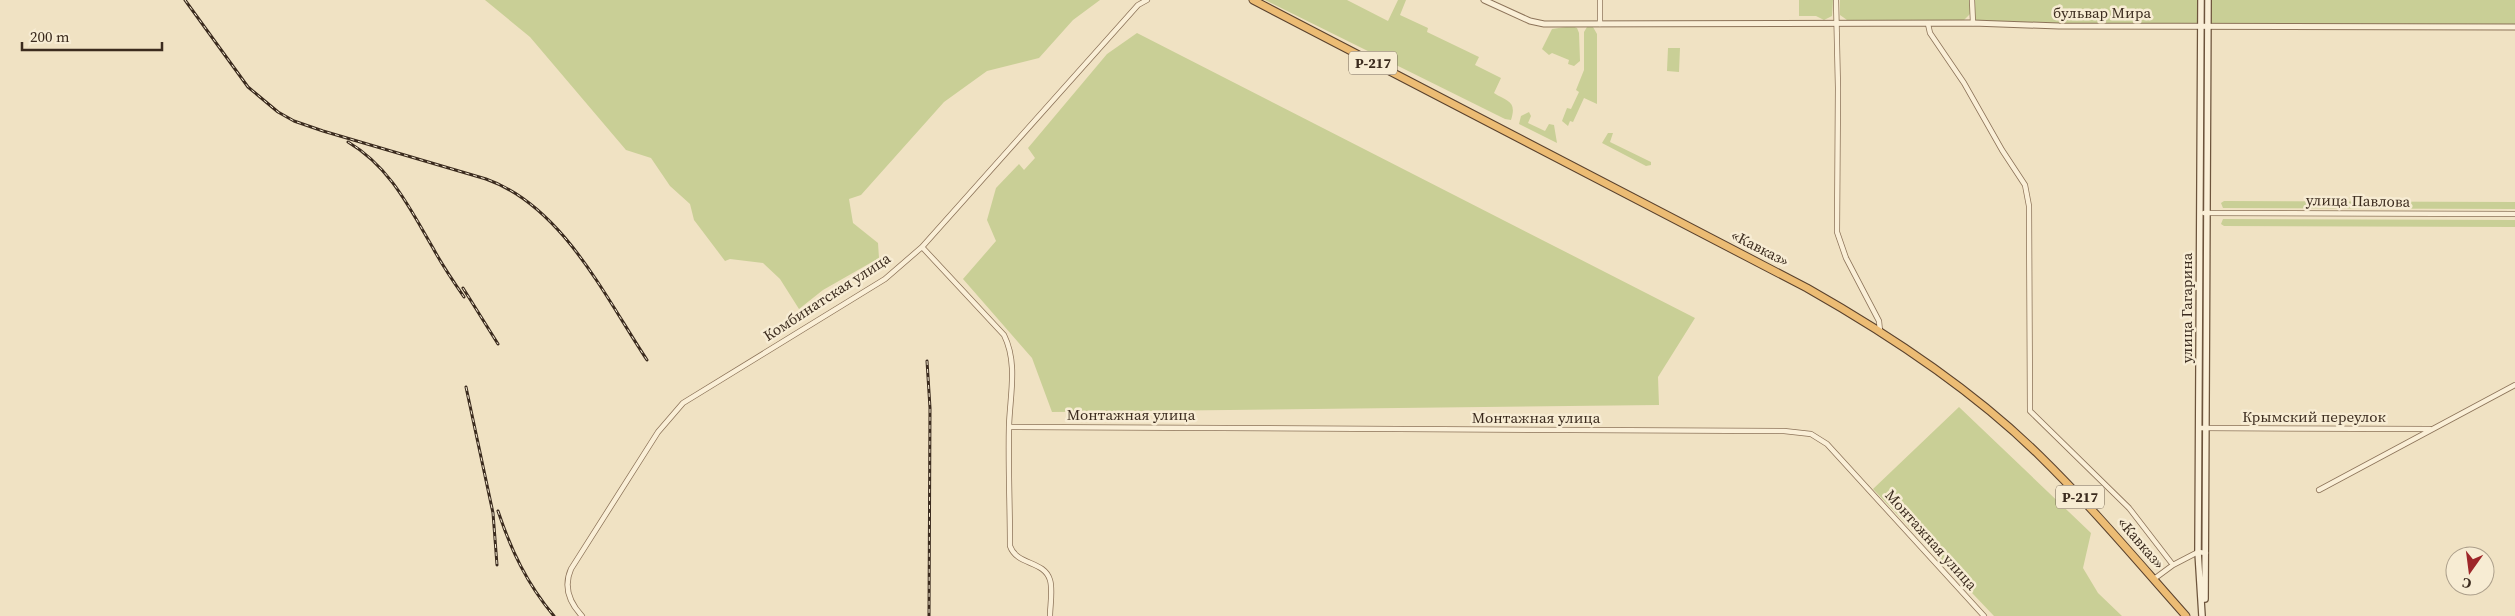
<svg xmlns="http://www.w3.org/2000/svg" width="2515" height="616" font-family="'Source Serif 4',serif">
	<rect width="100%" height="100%" fill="#f0e2c3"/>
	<path fill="#c9cf96" d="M 485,0 L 1100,0 L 1073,20 L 1039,58 L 987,71 L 944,102 L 861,195 L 849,199 L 853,223 L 878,243 L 879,258 L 823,290 L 799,309 L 780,279 L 763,263 L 730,259 L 725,261 L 694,220 L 690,204 L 670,186 L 651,158 L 626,150 L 530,37 Z
		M 1265,0 L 1347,0 L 1388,21 L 1398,0 L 1406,0 L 1400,15 L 1428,28 L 1427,32 L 1479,57 L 1475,65 L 1501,78 L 1494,93 C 1508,102 1517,101 1511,120 L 1505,119 Z
		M 1799,0 L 1833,0 L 1832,16 L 1824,20 L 1816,16 L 1799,16 Z
		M 1840,0 L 1970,0 L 1970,14 L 1964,20 L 1847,20 L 1840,15 Z
		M 1972,0 L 2515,0 L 2515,27 L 1973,23 Z
		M 1572,26 L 1577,28 L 1579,33 L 1580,61 L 1574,66 L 1568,64 L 1569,60 L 1552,53 L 1549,55 L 1542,49 L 1552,29 Z
		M 1587,27 L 1593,27 L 1597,34 L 1597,104 L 1584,98 L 1573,122 L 1570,121 L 1568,126 L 1562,121 L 1567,108 L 1571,109 L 1579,92 L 1576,90 L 1584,70 L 1584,32 Z
		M 1137,33 L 1695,318 L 1658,377 L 1659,405 L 1052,412 L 1032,358 L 963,279 L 996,241 L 987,220 L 996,188 L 1019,164 L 1024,170 L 1035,158 L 1028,148 L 1107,54 Z
		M 1668,48 L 1680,48 L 1679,72 L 1667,71 Z
		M 1529,112 L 1531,116 L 1528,123 L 1545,131 L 1549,124 L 1554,125 L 1557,143 L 1519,124 L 1521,116 Z
		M 1608,133 L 1613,133 L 1610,142 L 1651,162 L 1651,165 L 1646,166 L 1602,143 Z
		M 2224,201 L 2515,202 L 2515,209 L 2223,208 L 2221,203 Z
		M 2223,219 L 2515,220 L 2515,227 L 2224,226 L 2221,224 Z
		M 1959,407 L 2091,533 L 2083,568 L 2098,593 L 2122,616 L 1994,616 L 1873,489 Z"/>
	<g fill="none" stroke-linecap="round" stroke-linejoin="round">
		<g stroke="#8c7359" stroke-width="6">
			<path id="minor" d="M 1600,0 L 1600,24
				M 1836,0 L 1838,88 L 1837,232 L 1846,258 L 1879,321 L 1880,331
				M 1972,0 L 1973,23
				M 1928,24 L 1930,33 L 1964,83 L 2002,150 L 2025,185 L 2029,206 L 2030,411 L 2129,508 L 2173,565 L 2198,552 L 2206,553
				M 2204,213 L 2515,214
				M 922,247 L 1004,335 C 1018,363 1010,395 1009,426 C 1008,466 1010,506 1010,546 C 1017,566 1044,560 1050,580 C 1053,590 1050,606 1050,616
				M 1009,427 L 1784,431 L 1811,434 L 1827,444 L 1984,616
				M 2199,428 L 2430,429
				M 2319,490 L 2515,385
				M 2154,579 L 2173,565
				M 582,616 C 569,602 563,587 571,569 L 658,432 L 683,403 L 885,279 L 922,247 L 1138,5 L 1147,0"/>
		</g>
		<g stroke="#8c7359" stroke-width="7">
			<path id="tertiary" d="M 1484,0 L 1530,21 L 1544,24 L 1973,23 L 2059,26 L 2515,27"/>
		</g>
		<g stroke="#6d543c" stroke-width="8">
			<path id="secondary" d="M 2201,0 L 2198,552 L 2202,616
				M 2205,599 L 2208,0"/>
		</g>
		<g stroke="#59412d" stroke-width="9">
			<path id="trunk" d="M 1253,0 L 1807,288 C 1890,335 1972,389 2040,456 C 2092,507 2138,562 2186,616"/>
		</g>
		<use href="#minor" stroke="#faefd7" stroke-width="4.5"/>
		<use href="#tertiary" stroke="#faefd7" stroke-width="5"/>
		<use href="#secondary" stroke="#faefd7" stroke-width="5.5"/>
		<use href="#trunk" stroke="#ecbc74" stroke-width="7"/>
		<g stroke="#3b2b1e" stroke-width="3">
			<path id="rail" d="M 185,0 L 248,87 L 278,112 L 294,121 L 323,131 L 486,179 C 562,206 604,295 647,360
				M 348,142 C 390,167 409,207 433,248 C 442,265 453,281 464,297
				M 463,288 L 498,344
				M 927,361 L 930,408 L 929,616
				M 466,387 L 493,513 L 497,565
				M 498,511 C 511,550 527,584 554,616"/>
		</g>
		<use href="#rail" stroke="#f7ecd3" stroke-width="1" stroke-dasharray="4" stroke-linecap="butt"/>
	</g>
	<g text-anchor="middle" stroke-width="5" stroke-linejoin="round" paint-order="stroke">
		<g fill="#f7ecd3" stroke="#736554" stroke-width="1">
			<rect x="1349" y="51.5" width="48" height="23" rx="4"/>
			<rect x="2056" y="485.5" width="48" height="23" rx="4"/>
		</g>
		<g font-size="14" font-weight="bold" fill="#3b2b1e">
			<text x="1373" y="68">Р-217</text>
			<text x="2080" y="502">Р-217</text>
		</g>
		<g font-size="15" fill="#3b2b1e" stroke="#f7ecd3">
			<text x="2102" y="18">бульвар Мира</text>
			<text transform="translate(2358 201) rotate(1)" y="5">улица Павлова</text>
			<text transform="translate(1760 248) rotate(27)" y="5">«Кавказ»</text>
			<text transform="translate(827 297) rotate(-33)" y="5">Комбинатская улица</text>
			<text transform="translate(2187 308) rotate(-90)" y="5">улица Гагарина</text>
			<text x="1131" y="420">Монтажная улица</text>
			<text x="2314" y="422">Крымский переулок</text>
			<text x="1536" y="423">Монтажная улица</text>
			<text transform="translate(1931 540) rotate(48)" y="5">Монтажная улица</text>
			<text transform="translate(2141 543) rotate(49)" y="5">«Кавказ»</text>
		</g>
	</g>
	<g transform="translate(2470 571) rotate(194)"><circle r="24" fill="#f7ecd3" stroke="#ac9f8b"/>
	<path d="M0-4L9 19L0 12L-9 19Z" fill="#9e2629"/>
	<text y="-8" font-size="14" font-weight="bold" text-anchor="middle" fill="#3b2b1e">С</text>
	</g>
	<path d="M22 42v8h140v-8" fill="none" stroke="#3b2b1e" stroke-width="2.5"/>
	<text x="30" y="42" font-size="15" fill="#3b2b1e" stroke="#f7ecd3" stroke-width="4" paint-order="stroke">200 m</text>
</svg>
